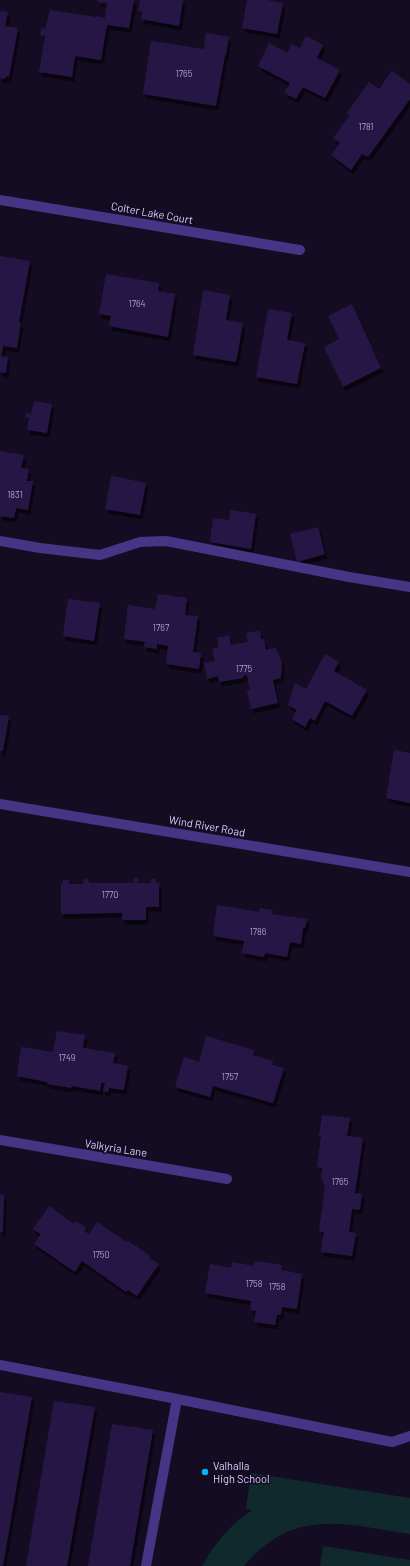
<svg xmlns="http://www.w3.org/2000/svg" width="410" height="1566" font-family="Barlow,sans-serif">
	<defs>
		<filter id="shadow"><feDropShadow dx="2.5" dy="4.5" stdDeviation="0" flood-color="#0009"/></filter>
	</defs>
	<rect width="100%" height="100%" fill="#140c23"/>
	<path fill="#0f292d" d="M 251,1473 L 410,1498 L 410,1534 C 344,1524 293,1507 244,1566 L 202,1566 C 215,1543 230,1525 252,1510 L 246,1509 Z
		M 323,1546 L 410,1560 L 410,1566 L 320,1566 Z"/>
	<path fill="#281745" filter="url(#shadow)" d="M 98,0 L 134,0 L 129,28 L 107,25 L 101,60 L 75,56 L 72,77 L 39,72 L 45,36 L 40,35 L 42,28 L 45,29 L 50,10 L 96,17 L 96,16 L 105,18 L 107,3 L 98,2 Z
		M 140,0 L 183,0 L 179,26 L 141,19 L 142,12 L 138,11 Z
		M 247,0 L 267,0 L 283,3 L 277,34 L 242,28 Z
		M 0,11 L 8,12 L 5,26 L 18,28 L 9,77 L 7,76 L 4,79 L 0,78 Z
		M 206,33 L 229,37 L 226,55 L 225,55 L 216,106 L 143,94 L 151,41 L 204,49 Z
		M 306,36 L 323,45 L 317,58 L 340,70 L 325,98 L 303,87 L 296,99 L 284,93 L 290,83 L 258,66 L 269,43 L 287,53 L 292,44 L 300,48 Z
		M 392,71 L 410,84 L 410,99 L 368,157 L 362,154 L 351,170 L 331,155 L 340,143 L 333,138 L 350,115 L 347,113 L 369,82 L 379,89 Z
		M 0,256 L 30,261 L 19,322 L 21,323 L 17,348 L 3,346 L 1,356 L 8,357 L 6,373 L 0,372 Z
		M 106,274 L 159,283 L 158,291 L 175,294 L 168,337 L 109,326 L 111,316 L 99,314 Z
		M 203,290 L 230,295 L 226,320 L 243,323 L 236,362 L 193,355 Z
		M 352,304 L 381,368 L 343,387 L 324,347 L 339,339 L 328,316 Z
		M 268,309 L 292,313 L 287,340 L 305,343 L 297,384 L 256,377 Z
		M 34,401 L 52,404 L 47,433 L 27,430 L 29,418 L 25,417 L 26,413 L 31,414 Z
		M 0,451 L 24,455 L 21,468 L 29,469 L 27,481 L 33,481 L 28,510 L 16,508 L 14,518 L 0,516 Z
		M 111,476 L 146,483 L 140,515 L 105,509 Z
		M 230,510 L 256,514 L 251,549 L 210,542 L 213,518 L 229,520 Z
		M 318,527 L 325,554 L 297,562 L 290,534 Z
		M 158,594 L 187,598 L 185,615 L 198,616 L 193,652 L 201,653 L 199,669 L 166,664 L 168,646 L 157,644 L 157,649 L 144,647 L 145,642 L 124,639 L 128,605 L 155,609 Z
		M 68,599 L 100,603 L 94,641 L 63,636 Z
		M 260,631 L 261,639 L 264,639 L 266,650 L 276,648 L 282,662 L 281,678 L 273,680 L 278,703 L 251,709 L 247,690 L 250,690 L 247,675 L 243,676 L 243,678 L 219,682 L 218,676 L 207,679 L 204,663 L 215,661 L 212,649 L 219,647 L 217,638 L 229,635 L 231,645 L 248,642 L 246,633 Z
		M 325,654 L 339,662 L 334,671 L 367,690 L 352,716 L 325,701 L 315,721 L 310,718 L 305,727 L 292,719 L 297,710 L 288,705 L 295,683 L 306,689 Z
		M 0,715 L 9,716 L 3,751 L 0,751 Z
		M 394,750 L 410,753 L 410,803 L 386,798 Z
		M 134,878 L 138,878 L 138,883 L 151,883 L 151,879 L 156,879 L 156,883 L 159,883 L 159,907 L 146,907 L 146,920 L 122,920 L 122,913 L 61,914 L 61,883 L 63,883 L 63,880 L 69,880 L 69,884 L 84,884 L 83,880 L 88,879 L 89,883 L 134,883 Z
		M 217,905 L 259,912 L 260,908 L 273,910 L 272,914 L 307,919 L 305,928 L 303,928 L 301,944 L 290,942 L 287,957 L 265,953 L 264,957 L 242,953 L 244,941 L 213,936 Z
		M 57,1031 L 85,1035 L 83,1048 L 115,1053 L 113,1063 L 128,1066 L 124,1090 L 109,1088 L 108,1092 L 103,1091 L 105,1083 L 101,1083 L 100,1091 L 72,1086 L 71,1088 L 47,1084 L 47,1082 L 17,1076 L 21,1047 L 53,1052 Z
		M 206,1036 L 254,1050 L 253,1055 L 273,1061 L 272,1065 L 284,1068 L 273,1103 L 213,1086 L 210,1097 L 175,1087 L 184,1057 L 199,1062 Z
		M 322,1115 L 350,1118 L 347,1136 L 363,1138 L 355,1193 L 362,1194 L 360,1210 L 352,1209 L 349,1232 L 356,1233 L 352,1256 L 321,1252 L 324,1232 L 319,1231 L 325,1187 L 321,1177 L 322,1168 L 317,1167 L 321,1136 L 319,1136 Z
		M 0,1195 L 4,1195 L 3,1232 L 0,1232 Z
		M 49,1206 L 74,1224 L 76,1221 L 86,1228 L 84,1231 L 89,1234 L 97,1222 L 126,1242 L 127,1240 L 150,1256 L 149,1258 L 159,1264 L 137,1296 L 128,1290 L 126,1292 L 82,1261 L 75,1272 L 34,1244 L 41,1234 L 33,1229 Z
		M 255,1261 L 282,1265 L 281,1270 L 302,1274 L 297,1309 L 282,1307 L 281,1315 L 277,1315 L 275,1325 L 254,1322 L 256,1311 L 250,1310 L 251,1301 L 205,1293 L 210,1264 L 231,1268 L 232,1262 L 254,1266 Z
		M 0,1392 L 32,1397 L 3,1566 L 0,1566 Z
		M 54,1401 L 95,1407 L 67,1566 L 26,1566 Z
		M 112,1424 L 153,1430 L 130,1566 L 88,1566 Z"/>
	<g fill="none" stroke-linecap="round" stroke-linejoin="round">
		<path stroke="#453584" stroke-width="10" d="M 0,541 L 40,548 L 100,555 L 140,542 L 166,541 L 349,577 L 410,587
			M 0,1365 L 177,1399 L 146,1566
			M 177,1399 L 392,1442 L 410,1436"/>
		<path stroke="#453584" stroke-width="10" d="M 0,200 L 300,250
			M 0,1140 L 227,1179"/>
		<path stroke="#453584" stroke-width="10" d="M 0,804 L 410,872"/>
	</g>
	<circle fill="#00b6f9" stroke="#140c23" stroke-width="1.5" cx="205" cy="1472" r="4"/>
	<g text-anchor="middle" stroke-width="3" stroke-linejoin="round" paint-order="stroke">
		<g font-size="9" fill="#afa0d0">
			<text x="184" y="77">1765</text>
			<text x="366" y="130">1781</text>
			<text x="137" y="307">1764</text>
			<text x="15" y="498">1831</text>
			<text x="161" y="631">1767</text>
			<text x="244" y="672">1775</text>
			<text x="110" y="898">1770</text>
			<text x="258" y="935">1786</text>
			<text x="67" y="1061">1749</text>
			<text x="230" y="1080">1757</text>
			<text x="340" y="1185">1765</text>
			<text x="101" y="1258">1750</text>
			<text x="254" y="1287">1758</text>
			<text x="277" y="1290">1758</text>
		</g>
		<g font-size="11" fill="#dcceff" stroke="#140c23">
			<text transform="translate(152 213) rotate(10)" y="4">Colter Lake Court</text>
			<text transform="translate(207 826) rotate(10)" y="4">Wind River Road</text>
			<text transform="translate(116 1148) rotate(9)" y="4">Valkyria Lane</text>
		</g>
		<g font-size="11" fill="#dcceff" stroke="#140c23" text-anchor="start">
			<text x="213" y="1470">Valhalla<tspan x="213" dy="13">High School</tspan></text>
		</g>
	</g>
</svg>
